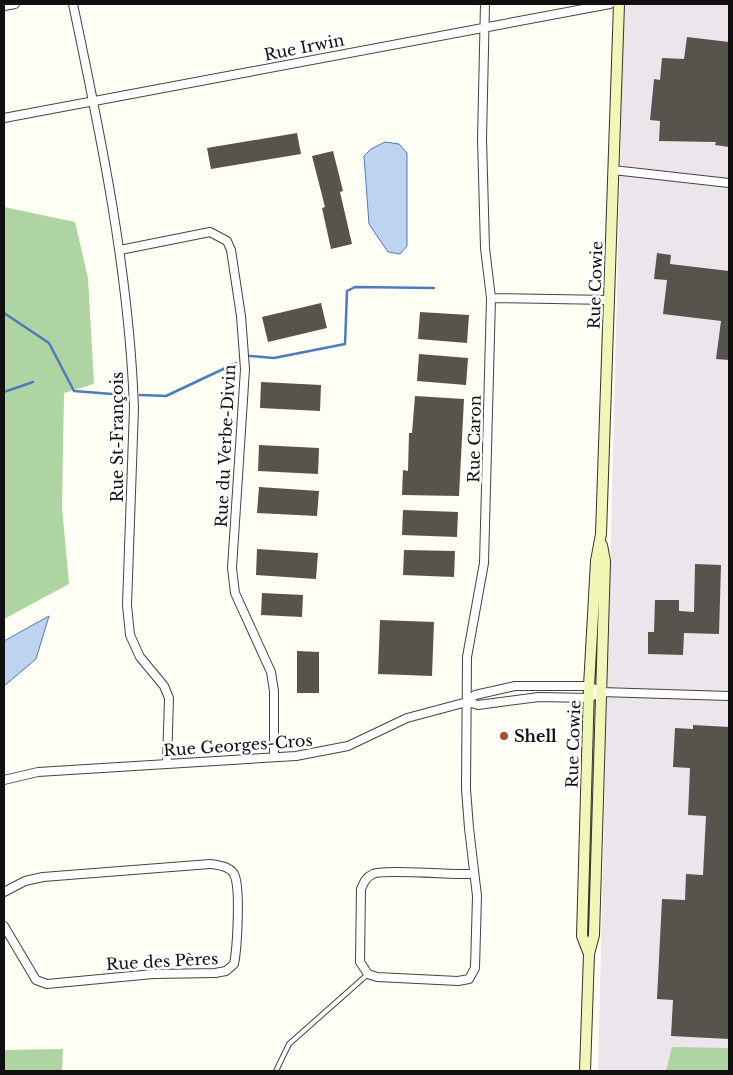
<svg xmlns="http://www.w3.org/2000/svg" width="733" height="1075" font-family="'Libre Baskerville',serif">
	<rect width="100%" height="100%" fill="#fefef4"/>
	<path fill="#ede5ec" d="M 624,4 L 729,4 L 729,1071 L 598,1071 Z"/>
	<path fill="#aed5a1" d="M 4,207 L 75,222 L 88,278 L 94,384 L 64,393 L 62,507 L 69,584 L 4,619 Z
		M 672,1047 L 729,1048 L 729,1071 L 666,1071 Z
		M 63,1049 L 62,1071 L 4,1071 L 4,1050 Z"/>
	<path fill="#bdd3f0" stroke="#4c7bbf" d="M 385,142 L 399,144 L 407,153 L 407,246 L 400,254 L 388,252 L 369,224 L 364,156 L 371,149 Z
		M 49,616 L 36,659 L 4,686 L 4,641 Z"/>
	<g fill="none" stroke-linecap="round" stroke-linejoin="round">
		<path stroke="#4c7bbf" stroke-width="2.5" d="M 4,313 L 49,343 L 74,391 L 125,395
			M 250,356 L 274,358 L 345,344 L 347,291 L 355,287 L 434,288
			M 4,392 L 33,382
			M 140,395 L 166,396 L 236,363"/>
	</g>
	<path fill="#57534d" d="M 687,37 L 729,42 L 729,147 L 715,145 L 716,142 L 659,141 L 660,121 L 650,120 L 654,79 L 660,80 L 662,58 L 684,59 Z
		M 297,133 L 301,154 L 211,169 L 207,148 Z
		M 333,151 L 343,191 L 340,192 L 352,244 L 331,249 L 322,208 L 325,207 L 312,156 Z
		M 657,253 L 671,255 L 670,264 L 729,271 L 729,360 L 716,359 L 721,321 L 663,314 L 667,280 L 654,279 Z
		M 321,303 L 327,328 L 268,342 L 262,317 Z
		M 420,312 L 469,315 L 467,343 L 418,339 Z
		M 419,354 L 468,358 L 466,385 L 417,381 Z
		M 261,382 L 321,385 L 320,411 L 260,408 Z
		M 415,396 L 464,399 L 459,496 L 402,495 L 403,470 L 408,471 L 409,433 L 412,433 Z
		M 259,445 L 319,448 L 318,474 L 258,471 Z
		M 259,487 L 319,491 L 317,516 L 257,513 Z
		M 403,510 L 458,512 L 457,537 L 402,535 Z
		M 257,549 L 318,553 L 316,579 L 256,575 Z
		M 404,550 L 455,551 L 454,577 L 403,575 Z
		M 695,564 L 721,565 L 719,634 L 684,633 L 683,655 L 648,654 L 648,632 L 654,632 L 655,600 L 679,600 L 679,611 L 694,612 Z
		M 262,593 L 303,595 L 302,617 L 261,615 Z
		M 380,620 L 434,622 L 432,676 L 378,674 Z
		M 297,651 L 319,652 L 319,693 L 297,693 Z
		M 693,725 L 729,727 L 729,1039 L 671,1036 L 673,1000 L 657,999 L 662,899 L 685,900 L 686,874 L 703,875 L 706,816 L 688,815 L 690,768 L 673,767 L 675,728 L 693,729 Z"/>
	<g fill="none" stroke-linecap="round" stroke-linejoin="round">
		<g stroke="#434343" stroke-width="6">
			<path id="lane" d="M 276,1071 L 289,1044 L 368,974"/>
		</g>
		<g stroke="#434343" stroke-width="10">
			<path id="street" d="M 73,4 C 101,137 129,271 134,408 L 127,605 L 130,635 L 140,657 L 164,686 L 169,698 L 167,763
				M 4,6 L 15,4
				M 4,118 L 610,4
				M 613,170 L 729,183
				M 120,250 L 210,232 L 227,241 L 231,250 L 241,316 L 245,369 L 232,568 L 235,593 L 271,672 L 274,691 L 274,756
				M 491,298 L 610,300
				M 467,702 L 475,695 L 515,686 L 589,686 L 601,692
				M 4,780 L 38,772 L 296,756 L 348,746 L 407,718 L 467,702 L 478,705 L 539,697 L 589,698 L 601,692 L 729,696
				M 474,874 C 456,875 382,869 373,874 C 366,877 364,882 361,889 L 360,962 L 368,974 L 377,977 L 458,981 L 469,979 L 475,968 L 477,896 L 469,828 L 466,789 L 467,657 L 484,563 L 491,298 L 485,248 L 482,139 L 485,4
				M 4,892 L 25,881 L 43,877 L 210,864 C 218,865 229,866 234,874 C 241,887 237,949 234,964 L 226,971 L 215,973 L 153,974 L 47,984 L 36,980 L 4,926"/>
		</g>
		<g stroke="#323232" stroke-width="12">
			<path id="secondary" d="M 589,954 L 582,936 L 589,686 L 596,561 L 601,534 L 619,4
				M 585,1071 L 589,954 L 594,935 L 605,561 L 602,545"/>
		</g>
		<use href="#lane" stroke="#fff" stroke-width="4"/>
		<use href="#street" stroke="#fff" stroke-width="8"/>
		<use href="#secondary" stroke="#f1f7b6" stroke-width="10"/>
	</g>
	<circle fill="#b24836" stroke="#fff" stroke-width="2" cx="504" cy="736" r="5"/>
	<g text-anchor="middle" stroke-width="5" stroke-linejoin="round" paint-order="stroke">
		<g font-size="16" fill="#101010" stroke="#fff">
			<text transform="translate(304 47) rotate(-11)" y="6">Rue Irwin</text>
			<text transform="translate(595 285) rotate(-88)" y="6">Rue Cowie</text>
			<text transform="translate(117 437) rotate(-90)" y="6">Rue St-François</text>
			<text transform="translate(474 439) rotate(-89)" y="6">Rue Caron</text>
			<text transform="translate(225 446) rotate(-87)" y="6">Rue du Verbe-Divin</text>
			<text transform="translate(573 744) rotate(-88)" y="6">Rue Cowie</text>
			<text transform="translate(238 745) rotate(-4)" y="6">Rue Georges-Cros</text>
			<text transform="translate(162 961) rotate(-3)" y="6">Rue des Pères</text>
		</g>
		<g font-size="16" font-weight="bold" fill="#101010" stroke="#fff" text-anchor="start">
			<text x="514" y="742">Shell</text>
		</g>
	</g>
	<rect width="733" height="1075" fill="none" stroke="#101010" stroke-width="10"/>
</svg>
